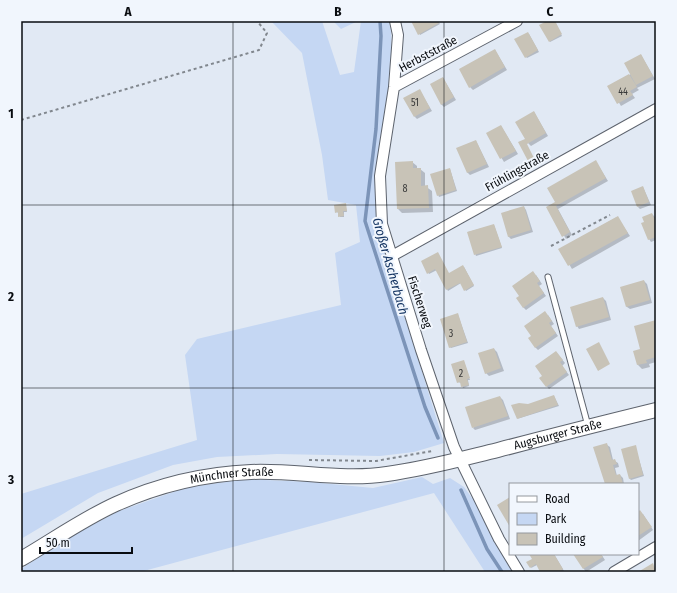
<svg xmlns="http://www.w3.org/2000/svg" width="677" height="593" font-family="'Fira Sans Condensed',sans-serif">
	<rect width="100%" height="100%" fill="#e1e9f4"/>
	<path fill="#c5d7f3" d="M 271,21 L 322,21 L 340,75 L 354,72 L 361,21 L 389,21 L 391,32 L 392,71 L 375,175 L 375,203 L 387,258 L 444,443 L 414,452 L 380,456 L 277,454 L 217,457 L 173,465 L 98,493 L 21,539 L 21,494 L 197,440 L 185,355 L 197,339 L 341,305 L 335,253 L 360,242 L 356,205 L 328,200 L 322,155 L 302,53 Z
		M 333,21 L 358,21 L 341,29 Z
		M 422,477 L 433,484 L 450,478 L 464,487 L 472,498 L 475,498 L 515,572 L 485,572 L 434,493 L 140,572 L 21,572 L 21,569 L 77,533 L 119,511 L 185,488 L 246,479 L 310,482 L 373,488 Z"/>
	<path fill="#0003" d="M 412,21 L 438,21 L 440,24 L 420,35 Z
		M 549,21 L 555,21 L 562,36 L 550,42 Z
		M 529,34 L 539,52 L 527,58 L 526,57 Z
		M 495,50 L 507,70 L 473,90 L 470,87 Z
		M 641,55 L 655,79 L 637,88 L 639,90 L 632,94 L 635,98 L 621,106 L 609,86 L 631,74 Z
		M 443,78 L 456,100 L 444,107 L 441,104 Z
		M 420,91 L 432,111 L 417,119 L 415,117 Z
		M 534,112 L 548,136 L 531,146 L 528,143 Z
		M 501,126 L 518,154 L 504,162 L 487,134 Z
		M 476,141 L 489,167 L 470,175 L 467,172 Z
		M 412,162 L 417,166 L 417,169 L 420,169 L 425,173 L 425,186 L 432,191 L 433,212 L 402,213 L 398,209 Z
		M 596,162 L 608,181 L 558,209 L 572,235 L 566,239 L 548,207 L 556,203 Z
		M 450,169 L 457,191 L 439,197 L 431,175 Z
		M 643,187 L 651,205 L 640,209 L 637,206 Z
		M 345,204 L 347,212 L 344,212 L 344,217 L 340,217 L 339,213 L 336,212 Z
		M 524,207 L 526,210 L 533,232 L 511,239 L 508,236 Z
		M 652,214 L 656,218 L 656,240 L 651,242 L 649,239 L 645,222 Z
		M 617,217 L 630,236 L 572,269 L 560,249 Z
		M 494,225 L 502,248 L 476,256 L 468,232 Z
		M 422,262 L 449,274 L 464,267 L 474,286 L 466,291 L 461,283 L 448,291 L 437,270 L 429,274 Z
		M 536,275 L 542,284 L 539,286 L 546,296 L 526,310 L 523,307 Z
		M 644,281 L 647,284 L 652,303 L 630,309 L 627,307 L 622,288 Z
		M 603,298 L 606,301 L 611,320 L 579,329 L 577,326 Z
		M 458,315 L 468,343 L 451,348 L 450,347 Z
		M 548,315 L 554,324 L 551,326 L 558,336 L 538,350 L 535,347 Z
		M 656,321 L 656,362 L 649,364 L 650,367 L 642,369 L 638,365 L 641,350 Z
		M 494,349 L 497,352 L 504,371 L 489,376 L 486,373 Z
		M 556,352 L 565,363 L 562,366 L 569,375 L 549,389 L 540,378 L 543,376 Z
		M 464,362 L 470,380 L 468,380 L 469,386 L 463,388 L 461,383 L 458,382 Z
		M 554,396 L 559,406 L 517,419 Z
		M 500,397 L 503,400 L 510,419 L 475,430 L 473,428 Z
		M 607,445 L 610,447 L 613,460 L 618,463 L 619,467 L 615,468 L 617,476 L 620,475 L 623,478 L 624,484 L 606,484 Z
		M 635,446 L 644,476 L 631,480 L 630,479 Z
		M 638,513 L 643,514 L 653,530 L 638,541 Z
		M 530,554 L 554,554 L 564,571 L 541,572 L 537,565 L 531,568 L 533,559 Z
		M 574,554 L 601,554 L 605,560 L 586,572 Z"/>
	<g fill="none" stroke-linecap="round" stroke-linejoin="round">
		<path stroke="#7c94b8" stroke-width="3.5" d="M 380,21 L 381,36 L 376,129 L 365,221 L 425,407 L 438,438
			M 461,490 L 487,549 L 502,572"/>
	</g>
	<path fill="#c8c3b7" d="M 411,21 L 438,21 L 439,23 L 418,35 Z
		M 547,21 L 555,21 L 562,34 L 549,42 L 539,25 Z
		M 528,32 L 538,50 L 525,58 L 514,39 Z
		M 495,49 L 505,67 L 469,88 L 459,69 Z
		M 641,54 L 653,76 L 636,85 L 624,63 Z
		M 629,74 L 637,87 L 630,91 L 633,95 L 617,104 L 607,86 Z
		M 443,77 L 454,97 L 441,105 L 430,84 Z
		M 420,89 L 430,108 L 414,117 L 403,98 Z
		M 534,111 L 546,133 L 527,144 L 534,158 L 528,161 L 518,142 L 525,139 L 515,122 Z
		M 501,125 L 516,151 L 500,159 L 486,133 Z
		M 476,140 L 487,164 L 467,173 L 456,148 Z
		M 596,160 L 606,178 L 556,206 L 570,232 L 562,237 L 546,207 L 555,202 L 547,188 Z
		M 413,161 L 413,168 L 421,168 L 421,186 L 428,185 L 429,208 L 397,209 L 395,162 Z
		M 450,168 L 456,190 L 437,196 L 430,174 Z
		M 643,186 L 649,202 L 637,207 L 631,191 Z
		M 346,203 L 347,211 L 343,211 L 344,216 L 338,217 L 338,212 L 335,213 L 334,205 Z
		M 524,206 L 531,230 L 508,237 L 501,213 Z
		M 652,213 L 654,218 L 656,217 L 656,237 L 648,240 L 641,223 L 644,222 L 642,217 Z
		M 618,216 L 628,233 L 568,266 L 558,249 Z
		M 494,224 L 502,247 L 474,255 L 467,232 Z
		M 438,252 L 449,273 L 463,265 L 474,285 L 464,291 L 460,283 L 446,290 L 435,269 L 427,274 L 421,261 Z
		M 533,271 L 540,281 L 537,283 L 544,293 L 523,308 L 516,298 L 519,296 L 512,286 Z
		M 644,280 L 650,300 L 626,307 L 620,287 Z
		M 603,297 L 609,317 L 576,327 L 570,307 Z
		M 545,311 L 552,321 L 549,323 L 556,333 L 535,348 L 528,338 L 531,336 L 524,326 Z
		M 458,313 L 467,342 L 449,348 L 440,319 Z
		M 656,320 L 656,357 L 646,360 L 647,363 L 637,365 L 633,351 L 640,349 L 634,326 Z
		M 599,342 L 610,364 L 598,371 L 586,349 Z
		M 494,348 L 501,368 L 485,374 L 478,353 Z
		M 556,351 L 563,360 L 560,362 L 567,372 L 546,387 L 539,378 L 542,376 L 535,366 Z
		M 464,360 L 470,378 L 467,379 L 469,385 L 461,387 L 460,382 L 457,383 L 451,364 Z
		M 554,395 L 558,405 L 517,419 L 511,405 L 519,403 L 528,404 Z
		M 500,396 L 508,416 L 472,428 L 465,407 Z
		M 607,443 L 612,460 L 615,459 L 617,464 L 613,465 L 616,475 L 620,474 L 623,484 L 605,484 L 593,447 Z
		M 636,445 L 643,475 L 629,479 L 621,449 Z
		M 510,497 L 510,527 L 497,505 Z
		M 640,510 L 652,527 L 638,536 L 638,512 Z
		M 529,554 L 554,554 L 563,569 L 559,572 L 540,572 L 536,564 L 530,568 L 526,562 L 532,559 Z
		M 573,554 L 601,554 L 603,557 L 583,569 Z
		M 653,563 L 656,572 L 638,572 Z"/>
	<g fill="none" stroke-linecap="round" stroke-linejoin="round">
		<g stroke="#5d636d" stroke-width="7">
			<path id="lane" d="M 548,277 L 588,426"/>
		</g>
		<g stroke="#5d636d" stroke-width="12">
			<path id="street" d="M 395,21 L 398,35 L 394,87 L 380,176 L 382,224 L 421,350 L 454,447 L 499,539 L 519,572
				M 394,87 L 517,21
				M 392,256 L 656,109
				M 614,572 L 656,547"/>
		</g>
		<g stroke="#5d636d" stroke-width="16">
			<g id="secondary">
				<path id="s1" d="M 21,559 C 52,541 83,519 116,504 C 158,485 205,474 251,472 C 296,470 342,481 387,474 C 425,469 461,459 498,450 C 551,436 603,423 656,410"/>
			</g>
		</g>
		<path stroke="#81878e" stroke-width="2" stroke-dasharray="3 3" stroke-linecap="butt" d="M 21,120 L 259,50 L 267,33 L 257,21
			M 551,246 L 610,215
			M 309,460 L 376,461 L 432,451"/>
		<use href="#lane" stroke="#fff" stroke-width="5"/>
		<use href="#street" stroke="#fff" stroke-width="10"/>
		<use href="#secondary" stroke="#fff" stroke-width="14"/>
	</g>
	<path fill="none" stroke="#090c10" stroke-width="1" stroke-opacity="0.55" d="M 233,21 L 233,572M 444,21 L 444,572M 21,205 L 656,205M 21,388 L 656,388"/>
	<g text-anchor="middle" stroke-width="4" stroke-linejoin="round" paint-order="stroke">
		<g font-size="10" fill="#393a3a">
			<text x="623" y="95">44</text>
			<text x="415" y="106">51</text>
			<text x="405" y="192">8</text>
			<text x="451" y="337">3</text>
			<text x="461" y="377">2</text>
		</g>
		<g font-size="12" fill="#090c10" stroke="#f1f6fd">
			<text transform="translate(428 54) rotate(-28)" y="4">Herbststraße</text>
			<text transform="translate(517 171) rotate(-29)" y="4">Frühlingstraße</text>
			<text transform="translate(420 302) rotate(72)" y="4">Fischerweg</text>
			<text dy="4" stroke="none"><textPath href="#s1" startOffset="561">Augsburger Straße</textPath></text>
			<text dy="4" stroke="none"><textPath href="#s1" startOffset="230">Münchner Straße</textPath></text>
		</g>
		<g font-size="13" font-style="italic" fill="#143462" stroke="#f1f6fd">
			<text transform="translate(391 266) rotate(74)" y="5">Großer Ascherbach</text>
		</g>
	</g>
	<rect width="677" height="593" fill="none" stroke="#f1f6fd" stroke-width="44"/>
	<rect x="509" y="483" width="130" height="72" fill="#f1f6fd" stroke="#94989e"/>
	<rect x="517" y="496" width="20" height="6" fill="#ffffff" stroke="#94989e"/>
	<text x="545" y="503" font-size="12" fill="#090c10">Road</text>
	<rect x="517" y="513" width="20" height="12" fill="#c5d7f3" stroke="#94989e"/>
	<text x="545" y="523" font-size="12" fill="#090c10">Park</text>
	<rect x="517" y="533" width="20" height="12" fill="#c8c3b7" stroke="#94989e"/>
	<text x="545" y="543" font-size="12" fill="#090c10">Building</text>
	<path d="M40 547v6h92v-6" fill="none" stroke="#090c10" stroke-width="2"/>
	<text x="46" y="547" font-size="12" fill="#090c10" stroke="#f1f6fd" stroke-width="3" paint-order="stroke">50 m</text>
	<rect x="22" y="22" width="633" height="549" fill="none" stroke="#090c10" stroke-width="1.5"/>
	<g font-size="13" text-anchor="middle" font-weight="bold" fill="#090c10">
		<text x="128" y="16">A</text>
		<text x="338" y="16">B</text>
		<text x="550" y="16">C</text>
		<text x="11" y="118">1</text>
		<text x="11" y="301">2</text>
		<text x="11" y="484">3</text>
	</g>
</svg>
